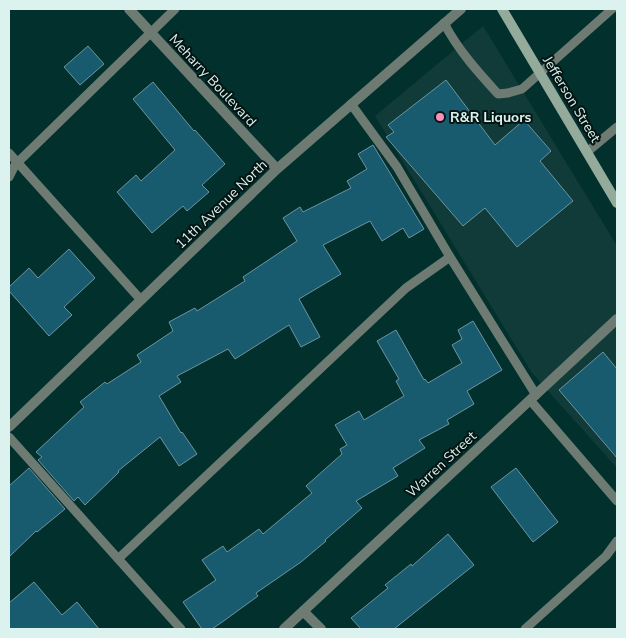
<svg xmlns="http://www.w3.org/2000/svg" width="626" height="638" font-family="'Nunito Sans',sans-serif">
	<rect width="100%" height="100%" fill="#02302d"/>
	<path fill="#113b38" d="M 483,26 L 617,246 L 617,468 L 532,373 L 375,116 Z"/>
	<path fill="#195b6e" stroke="#6d94a1" d="M 88,46 L 104,64 L 80,85 L 64,67 Z
		M 446,80 L 495,145 L 524,120 L 551,151 L 540,161 L 573,201 L 517,247 L 485,208 L 463,226 L 386,137 L 394,132 L 388,125 Z
		M 153,82 L 194,131 L 195,130 L 225,164 L 202,185 L 209,192 L 187,211 L 183,206 L 152,233 L 117,192 L 136,175 L 141,181 L 175,150 L 133,99 Z
		M 373,145 L 424,229 L 409,238 L 403,228 L 382,241 L 370,221 L 323,245 L 341,274 L 299,299 L 320,337 L 301,347 L 289,325 L 235,359 L 228,349 L 177,376 L 181,382 L 159,396 L 181,433 L 182,432 L 197,454 L 179,466 L 160,437 L 118,471 L 119,472 L 85,505 L 78,497 L 74,501 L 38,460 L 42,457 L 36,452 L 84,407 L 80,402 L 105,382 L 107,384 L 141,362 L 137,355 L 173,331 L 169,322 L 195,308 L 197,311 L 245,281 L 243,277 L 297,241 L 283,218 L 300,207 L 303,212 L 351,188 L 347,181 L 367,169 L 358,154 Z
		M 69,249 L 95,278 L 64,307 L 72,315 L 49,336 L 9,291 L 9,287 L 29,268 L 38,278 Z
		M 473,321 L 502,370 L 467,391 L 474,404 L 447,420 L 449,424 L 419,440 L 425,448 L 393,468 L 398,476 L 356,501 L 362,508 L 325,540 L 326,541 L 301,562 L 256,593 L 258,596 L 225,620 L 212,629 L 202,629 L 183,602 L 216,580 L 202,560 L 223,546 L 227,552 L 259,529 L 263,534 L 312,493 L 306,486 L 342,454 L 340,449 L 347,445 L 335,425 L 359,411 L 364,420 L 404,396 L 396,381 L 399,379 L 377,341 L 396,330 L 424,380 L 425,379 L 428,383 L 462,363 L 452,345 L 462,339 L 458,330 Z
		M 603,352 L 617,369 L 617,458 L 559,390 Z
		M 29,468 L 65,509 L 37,532 L 36,531 L 9,557 L 9,486 Z
		M 516,468 L 558,522 L 533,542 L 491,487 Z
		M 448,534 L 474,565 L 394,629 L 361,629 L 351,618 L 388,588 L 385,585 L 411,564 L 412,566 Z
		M 34,582 L 62,615 L 77,602 L 99,629 L 9,629 L 9,603 Z"/>
	<g fill="none" stroke-linecap="round" stroke-linejoin="round">
		<path stroke="#6e7b72" stroke-width="9" d="M 444,23 C 458,50 478,72 498,94 L 508,93 L 522,89 L 612,9
			M 351,104 L 397,167 L 450,257 L 536,395
			M 587,152 L 617,127
			M 9,153 L 141,300
			M 9,177 L 15,165 L 175,9
			M 530,400 L 617,501
			M 9,437 L 181,629
			M 118,559 L 406,288 L 450,257
			M 525,629 L 606,556 L 617,541"/>
		<path stroke="#6e7b72" stroke-width="10" d="M 129,9 L 277,169
			M 9,427 L 277,169 L 461,9
			M 303,611 L 321,629
			M 284,629 L 617,319"/>
		<path stroke="#94aa9b" stroke-width="10" d="M 502,9 L 617,203"/>
	</g>
	<circle fill="#fe8ebc" stroke="#041413" stroke-width="2" cx="440" cy="117" r="5"/>
	<g text-anchor="middle" stroke-width="4" stroke-linejoin="round" paint-order="stroke">
		<g font-size="14" fill="#dcf2ef" stroke="#041413">
			<text transform="translate(213 80) rotate(47)" y="5">Meharry Boulevard</text>
			<text transform="translate(572 99) rotate(59)" y="5">Jefferson Street</text>
			<text transform="translate(221 204) rotate(-44)" y="5">11th Avenue North</text>
			<text transform="translate(441 464) rotate(-43)" y="5">Warren Street</text>
		</g>
		<g font-size="14" font-weight="bold" fill="#dcf2ef" stroke="#041413" text-anchor="start">
			<text x="450" y="122">R&amp;R Liquors</text>
		</g>
	</g>
	<rect width="626" height="638" fill="none" stroke="#dcf2ef" stroke-width="20"/>
</svg>
